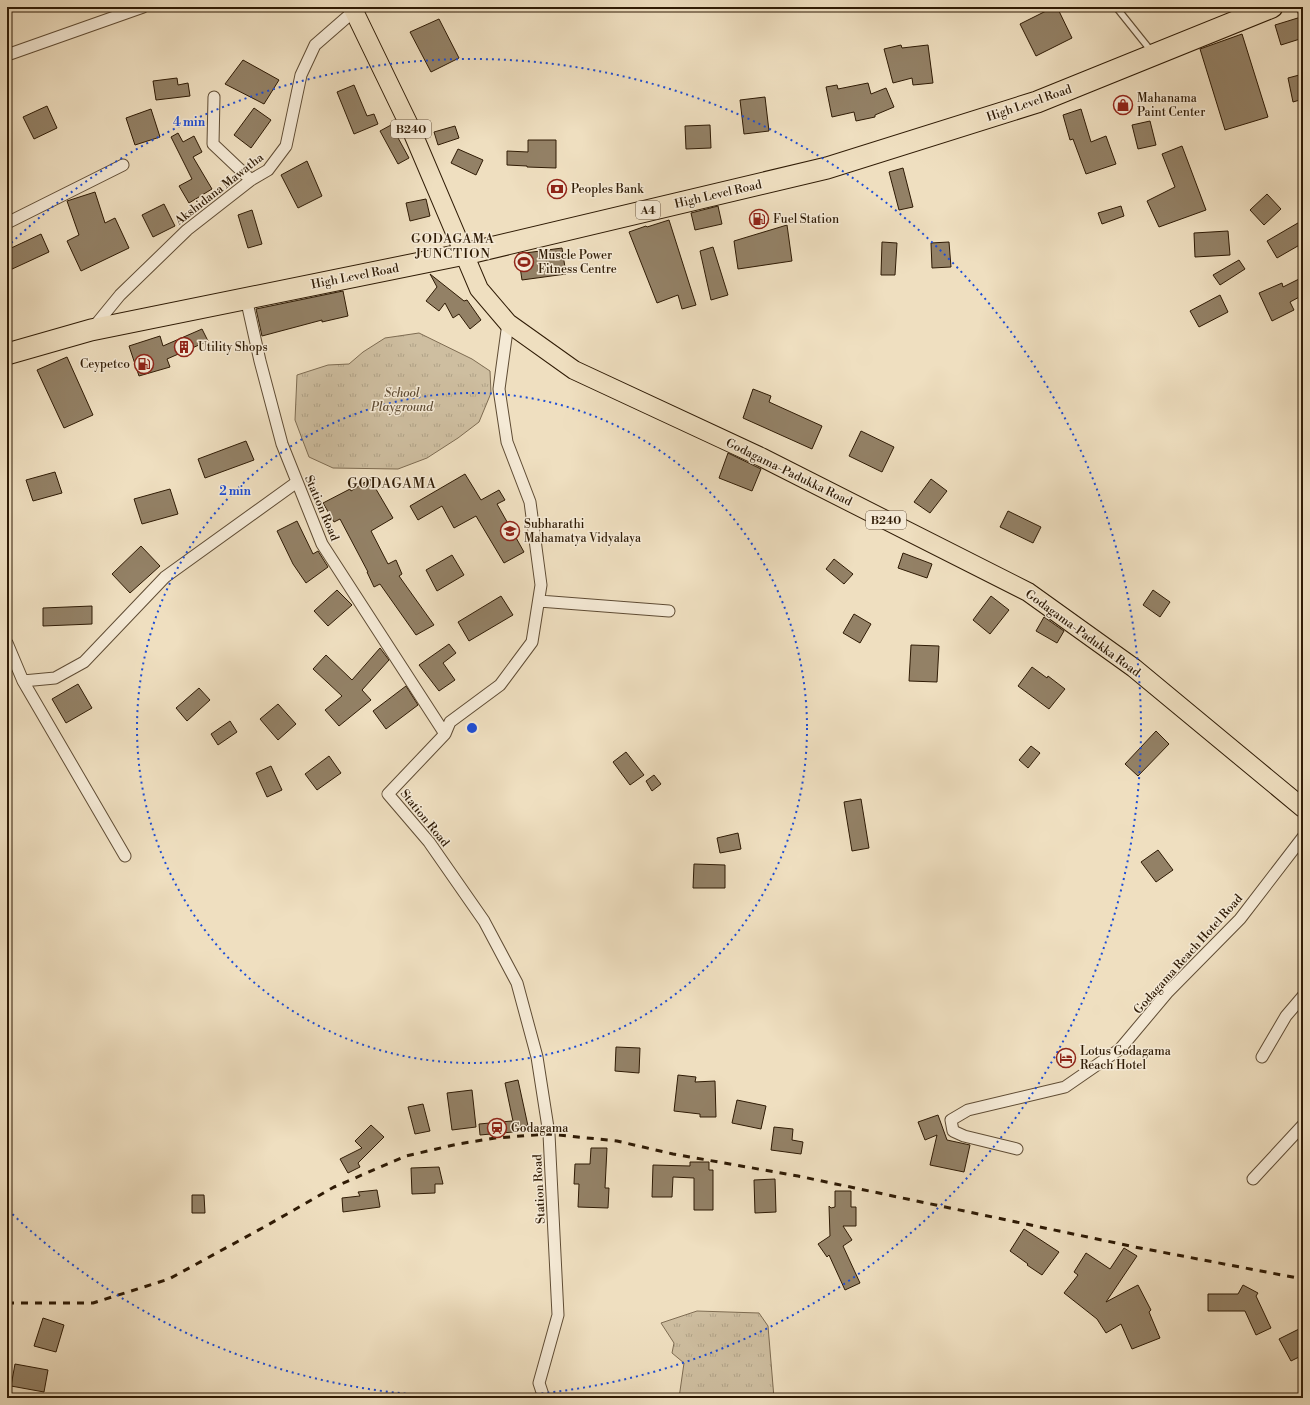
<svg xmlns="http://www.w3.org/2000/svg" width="1310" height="1405" font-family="'Libre Bodoni',serif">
	<defs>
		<pattern id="grass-tufts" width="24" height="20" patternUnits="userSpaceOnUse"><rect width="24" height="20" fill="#cebea0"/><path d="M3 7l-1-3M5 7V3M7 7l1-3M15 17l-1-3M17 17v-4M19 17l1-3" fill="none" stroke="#b1a388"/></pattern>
	</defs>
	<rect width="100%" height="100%" fill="#efdfc0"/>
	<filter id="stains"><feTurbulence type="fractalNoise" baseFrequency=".005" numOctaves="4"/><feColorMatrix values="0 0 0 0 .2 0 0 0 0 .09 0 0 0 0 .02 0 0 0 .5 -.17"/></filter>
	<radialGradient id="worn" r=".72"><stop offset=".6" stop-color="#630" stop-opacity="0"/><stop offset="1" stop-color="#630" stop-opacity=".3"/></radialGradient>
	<path fill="url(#grass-tufts)" stroke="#7e6c52" d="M 419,333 L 472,359 L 490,371 L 491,393 L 479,422 L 458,438 L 427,458 L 398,469 L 333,468 L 309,457 L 295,420 L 297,375 L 328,365 L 349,364 L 363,352 L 385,338 Z
		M 697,1311 L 759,1313 L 768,1326 L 774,1398 L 679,1398 L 684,1363 L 672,1353 L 674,1343 L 661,1323 Z"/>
	<path fill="#938166" stroke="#2f1b05" d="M 1054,7 L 1057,7 L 1072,38 L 1036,56 L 1020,24 Z
		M 1301,17 L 1303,24 L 1303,38 L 1281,45 L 1275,25 Z
		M 439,19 L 459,58 L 431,72 L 410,32 Z
		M 1242,34 L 1268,117 L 1225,130 L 1200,49 Z
		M 901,45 L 902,48 L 928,45 L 933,83 L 913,85 L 912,78 L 893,83 L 884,49 Z
		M 243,60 L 279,80 L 264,104 L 225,84 Z
		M 1303,74 L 1303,99 L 1293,102 L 1288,78 Z
		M 177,78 L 178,85 L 188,83 L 190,96 L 156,100 L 153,81 Z
		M 868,83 L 871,94 L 886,88 L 894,107 L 875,115 L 875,117 L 856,121 L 854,112 L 832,117 L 826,87 L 837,85 L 838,89 Z
		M 354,85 L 367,116 L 374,114 L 378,124 L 354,134 L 337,92 Z
		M 765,97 L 769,131 L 744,134 L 740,100 Z
		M 47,106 L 57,128 L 34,139 L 23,117 Z
		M 254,108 L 271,120 L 251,148 L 234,135 Z
		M 151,109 L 160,137 L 135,145 L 126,118 Z
		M 1081,109 L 1091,142 L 1106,136 L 1116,164 L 1086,174 L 1073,139 L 1070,140 L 1063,115 Z
		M 1150,121 L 1156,145 L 1138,149 L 1132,125 Z
		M 391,125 L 409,158 L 398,164 L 380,131 Z
		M 710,125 L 711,148 L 686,149 L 685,126 Z
		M 455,126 L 459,138 L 438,145 L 434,132 Z
		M 178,133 L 183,142 L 194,136 L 202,152 L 193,157 L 212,189 L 189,203 L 179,186 L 192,179 L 171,137 Z
		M 528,140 L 556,140 L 556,168 L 527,167 L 527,166 L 507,165 L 507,151 L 528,152 Z
		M 1182,146 L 1206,210 L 1159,227 L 1147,201 L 1175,187 L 1162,154 Z
		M 458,149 L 483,160 L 476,175 L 451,163 Z
		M 307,161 L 322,196 L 298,208 L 281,175 Z
		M 903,168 L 913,207 L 899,210 L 889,172 Z
		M 95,192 L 105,223 L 115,218 L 129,248 L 81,271 L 67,241 L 79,235 L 67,201 Z
		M 1267,194 L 1281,209 L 1264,225 L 1250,210 Z
		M 426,199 L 430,216 L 410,221 L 406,203 Z
		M 164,204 L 175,226 L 153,237 L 142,215 Z
		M 718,206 L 722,224 L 695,230 L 691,213 Z
		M 1121,206 L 1124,216 L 1102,224 L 1098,213 Z
		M 252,210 L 262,244 L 248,248 L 238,215 Z
		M 669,220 L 696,305 L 682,309 L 678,295 L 657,303 L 629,232 L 646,226 L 647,227 Z
		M 1303,220 L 1303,243 L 1277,258 L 1267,241 Z
		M 787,225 L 792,261 L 738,269 L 734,241 Z
		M 1228,231 L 1230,255 L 1195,257 L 1194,233 Z
		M 41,234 L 49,252 L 10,270 L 7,262 L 7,250 Z
		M 882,242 L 897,243 L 895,275 L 881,275 Z
		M 949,242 L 951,267 L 932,268 L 931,243 Z
		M 713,247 L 728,295 L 711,300 L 700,251 Z
		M 562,248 L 566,274 L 522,280 L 518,254 Z
		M 1239,260 L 1245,269 L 1220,285 L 1213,275 Z
		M 430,274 L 464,301 L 467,300 L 481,320 L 470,329 L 459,314 L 453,318 L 445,303 L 439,311 L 426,301 L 437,287 Z
		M 1303,277 L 1303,295 L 1290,302 L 1294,310 L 1272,321 L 1259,293 L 1282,283 L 1283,287 Z
		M 343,291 L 348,316 L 322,322 L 322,320 L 262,336 L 256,309 Z
		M 1220,295 L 1228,312 L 1199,327 L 1190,311 Z
		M 202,329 L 208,341 L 167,359 L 170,367 L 139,376 L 129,346 L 160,336 L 163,346 Z
		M 67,357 L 93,415 L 64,428 L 37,370 Z
		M 753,389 L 771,396 L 769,402 L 822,426 L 812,449 L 743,418 Z
		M 861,431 L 894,447 L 882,472 L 849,456 Z
		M 246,441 L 254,460 L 205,478 L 198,459 Z
		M 728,453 L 761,469 L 752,491 L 719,478 Z
		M 55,472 L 62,493 L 33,501 L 26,480 Z
		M 465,474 L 481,500 L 499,490 L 505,500 L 497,504 L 524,552 L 504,563 L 476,516 L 454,528 L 442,506 L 418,520 L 410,506 Z
		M 370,479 L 393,518 L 371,531 L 388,564 L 396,560 L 402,574 L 399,576 L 434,625 L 416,635 L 380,584 L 374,587 L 367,572 L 368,572 L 340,519 L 334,522 L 323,503 L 350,489 L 351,491 Z
		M 931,479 L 947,491 L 930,513 L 914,502 Z
		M 170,489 L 178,514 L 142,524 L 134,499 Z
		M 1008,511 L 1041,527 L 1033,543 L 1000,527 Z
		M 297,521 L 313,554 L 318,551 L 328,567 L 306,583 L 293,564 L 277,531 Z
		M 141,546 L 160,566 L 130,593 L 112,574 Z
		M 903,553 L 932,564 L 927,578 L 898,568 Z
		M 452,555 L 464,575 L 437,591 L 426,570 Z
		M 834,559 L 853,574 L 844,584 L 826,569 Z
		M 337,590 L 352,605 L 328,626 L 314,611 Z
		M 1153,590 L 1170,602 L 1160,617 L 1143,605 Z
		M 501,596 L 513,615 L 469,641 L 458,622 Z
		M 991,596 L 1009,610 L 990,634 L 973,620 Z
		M 92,606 L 92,624 L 43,626 L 43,608 Z
		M 854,614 L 871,624 L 860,643 L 843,633 Z
		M 1044,617 L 1064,631 L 1057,643 L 1036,631 Z
		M 449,644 L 456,653 L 443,663 L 455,680 L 439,691 L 419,665 Z
		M 911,645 L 939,646 L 937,682 L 909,681 Z
		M 380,648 L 389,660 L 362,690 L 371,700 L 339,726 L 325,710 L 342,696 L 313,669 L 326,655 L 352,680 Z
		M 1032,667 L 1047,678 L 1048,676 L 1065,689 L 1049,709 L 1018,686 Z
		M 78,684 L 92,708 L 66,723 L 52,699 Z
		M 406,686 L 418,705 L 386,729 L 373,711 Z
		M 199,688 L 210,700 L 187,721 L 176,708 Z
		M 278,704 L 296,724 L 278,740 L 260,719 Z
		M 230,721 L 237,732 L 218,745 L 211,734 Z
		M 1156,731 L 1169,744 L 1138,776 L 1125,764 Z
		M 1031,746 L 1040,753 L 1028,768 L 1019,760 Z
		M 626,752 L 644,775 L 630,785 L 613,762 Z
		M 329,756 L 341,773 L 317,790 L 305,774 Z
		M 271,766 L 282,790 L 267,797 L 256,773 Z
		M 654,775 L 661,784 L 652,791 L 646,781 Z
		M 861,799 L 869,848 L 852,851 L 844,802 Z
		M 738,833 L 741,849 L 720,853 L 717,838 Z
		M 1158,850 L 1173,870 L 1156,882 L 1141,862 Z
		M 694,864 L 725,865 L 725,888 L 693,888 Z
		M 616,1047 L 640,1048 L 639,1073 L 615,1071 Z
		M 678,1075 L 696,1077 L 695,1082 L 715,1081 L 716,1117 L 700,1117 L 700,1114 L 674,1111 Z
		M 518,1080 L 528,1126 L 514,1126 L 505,1083 Z
		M 472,1090 L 476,1127 L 452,1130 L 447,1093 Z
		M 737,1100 L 766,1106 L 761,1129 L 732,1123 Z
		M 423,1104 L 430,1131 L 415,1134 L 408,1107 Z
		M 938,1115 L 947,1140 L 970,1145 L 964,1172 L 930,1165 L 937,1135 L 925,1140 L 918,1122 Z
		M 512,1121 L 513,1132 L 480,1135 L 479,1124 Z
		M 371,1125 L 384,1137 L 358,1163 L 360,1167 L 348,1173 L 340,1159 L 362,1148 L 355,1141 Z
		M 774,1127 L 793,1129 L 792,1140 L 803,1142 L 801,1154 L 771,1150 Z
		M 591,1148 L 607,1148 L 605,1188 L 609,1188 L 608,1208 L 578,1207 L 579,1184 L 574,1184 L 575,1164 L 590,1164 Z
		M 690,1162 L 709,1162 L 709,1170 L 713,1170 L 713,1210 L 694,1210 L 694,1178 L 673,1177 L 672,1197 L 652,1197 L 653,1165 L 690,1166 Z
		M 439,1167 L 443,1184 L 435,1184 L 435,1193 L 412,1194 L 411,1168 Z
		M 775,1179 L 776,1212 L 755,1213 L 754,1180 Z
		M 377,1190 L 380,1207 L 343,1212 L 342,1198 L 360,1196 L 358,1192 Z
		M 835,1191 L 851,1191 L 851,1207 L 856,1207 L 856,1226 L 843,1226 L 852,1240 L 843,1246 L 860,1283 L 845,1290 L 829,1255 L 827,1257 L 818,1244 L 830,1236 L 829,1206 L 831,1208 L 835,1207 Z
		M 192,1195 L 204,1195 L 205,1213 L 192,1213 Z
		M 1024,1229 L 1059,1252 L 1042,1275 L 1027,1265 L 1028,1264 L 1010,1251 Z
		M 1124,1248 L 1137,1256 L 1106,1302 L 1138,1285 L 1151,1310 L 1149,1312 L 1160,1338 L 1132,1349 L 1121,1324 L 1106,1333 L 1097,1319 L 1064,1293 L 1078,1275 L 1074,1272 L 1086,1253 L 1110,1269 Z
		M 1243,1285 L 1258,1293 L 1256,1296 L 1271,1328 L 1256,1335 L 1245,1311 L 1208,1311 L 1208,1294 L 1238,1294 Z
		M 43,1318 L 64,1325 L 56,1352 L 34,1346 Z
		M 1303,1327 L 1303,1355 L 1291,1361 L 1279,1339 Z
		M 15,1364 L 48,1370 L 44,1392 L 11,1386 Z"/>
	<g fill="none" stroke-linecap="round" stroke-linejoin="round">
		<g stroke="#5f4c34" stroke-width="8">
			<path id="lane" d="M 1116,7 L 1152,52"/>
		</g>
		<g stroke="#5f4c34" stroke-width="13">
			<path id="street" d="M 1302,7 L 1303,10
				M 7,55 L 143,7
				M 214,97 L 213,144 L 251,180
				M 7,223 L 123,165
				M 246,298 L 260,361 L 282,444 L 322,544 L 445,734 L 388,794 L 429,842 L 484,921 L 517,983 L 537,1057 L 549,1134 L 558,1315 L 539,1383 L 544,1398
				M 93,328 L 120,295 L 187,230 L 251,180 L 268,170 L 286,146 L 301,75 L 315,45 L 354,11
				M 539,601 L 669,611
				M 7,643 L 23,681 L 125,856
				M 23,681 L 55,678 L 84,662 L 165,577 L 297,482
				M 445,734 L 450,722 L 500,685 L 532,642 L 541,585 L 530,502 L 507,442 L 499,389 L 508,323
				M 1262,1057 L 1286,1016 L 1303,996
				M 1017,1149 L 964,1136 L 953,1131 L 951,1120 L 968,1110 L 1065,1087 L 1120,1049 L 1167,993 L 1240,919 L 1303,837
				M 1253,1179 L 1303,1125"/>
		</g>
		<g stroke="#2f1b05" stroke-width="20">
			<path id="primary" d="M 352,7 L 411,129 L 479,289 L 508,323 L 574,370 L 761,457 L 1028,592 L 1134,668 L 1303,808"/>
		</g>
		<g stroke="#2f1b05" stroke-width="23">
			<path id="highway" d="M 7,354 L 91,330 L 465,254 L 827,168 L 1037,102 L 1272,7"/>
		</g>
		<use href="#lane" stroke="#f5ead6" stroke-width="5.5"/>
		<use href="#street" stroke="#f5ead6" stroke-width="11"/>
		<use href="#primary" stroke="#efdfc0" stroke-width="18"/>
		<use href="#highway" stroke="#efdfc0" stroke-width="21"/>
		<path stroke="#2f1b05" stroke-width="3" stroke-dasharray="7 7" stroke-linecap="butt" d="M 7,1303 L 93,1303 L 169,1279 L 266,1226 L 334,1187 L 406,1156 L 458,1144 L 495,1138 L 549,1134 L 617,1141 L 673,1154 L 798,1176 L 1135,1247 L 1303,1279"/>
	</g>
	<g fill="none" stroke="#1d4ed8" stroke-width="2" stroke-dasharray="2 4">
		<circle cx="472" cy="728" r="335"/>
		<path d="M7 247A669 669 0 1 1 7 1209"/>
	</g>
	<defs>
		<g id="shop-ring" transform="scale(1)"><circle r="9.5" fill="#f5ead6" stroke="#8f2418" stroke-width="1.5"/><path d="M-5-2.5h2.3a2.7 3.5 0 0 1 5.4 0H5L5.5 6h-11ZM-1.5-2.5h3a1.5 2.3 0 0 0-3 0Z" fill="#8f2418"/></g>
		<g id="bank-ring" transform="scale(1)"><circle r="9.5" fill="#f5ead6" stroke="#8f2418" stroke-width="1.5"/><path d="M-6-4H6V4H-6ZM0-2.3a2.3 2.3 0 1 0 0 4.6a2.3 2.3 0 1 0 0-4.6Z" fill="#8f2418"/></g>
		<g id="fuel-ring" transform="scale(1)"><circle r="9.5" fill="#f5ead6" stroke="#8f2418" stroke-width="1.5"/><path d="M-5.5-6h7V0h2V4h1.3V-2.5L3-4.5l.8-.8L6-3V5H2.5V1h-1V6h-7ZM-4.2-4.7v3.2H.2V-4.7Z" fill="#8f2418"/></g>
		<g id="stadium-ring" transform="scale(1)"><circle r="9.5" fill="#f5ead6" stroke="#8f2418" stroke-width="1.5"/><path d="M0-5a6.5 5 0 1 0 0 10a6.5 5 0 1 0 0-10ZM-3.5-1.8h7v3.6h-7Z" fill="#8f2418"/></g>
		<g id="building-ring" transform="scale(1)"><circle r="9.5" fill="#f5ead6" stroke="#8f2418" stroke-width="1.5"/><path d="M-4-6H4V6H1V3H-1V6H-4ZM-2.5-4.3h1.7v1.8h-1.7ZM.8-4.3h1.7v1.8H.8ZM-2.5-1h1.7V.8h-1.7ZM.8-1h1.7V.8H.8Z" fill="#8f2418"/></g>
		<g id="school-ring" transform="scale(1)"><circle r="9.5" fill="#f5ead6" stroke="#8f2418" stroke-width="1.5"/><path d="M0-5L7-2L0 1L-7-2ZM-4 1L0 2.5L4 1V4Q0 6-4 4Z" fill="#8f2418"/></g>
		<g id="hotel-ring" transform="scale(1)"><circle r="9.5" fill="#f5ead6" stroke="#8f2418" stroke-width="1.5"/><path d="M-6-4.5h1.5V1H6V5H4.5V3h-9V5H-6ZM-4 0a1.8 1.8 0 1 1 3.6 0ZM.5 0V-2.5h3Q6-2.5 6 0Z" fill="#8f2418"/></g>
		<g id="station-ring" transform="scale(1)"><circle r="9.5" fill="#f5ead6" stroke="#8f2418" stroke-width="1.5"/><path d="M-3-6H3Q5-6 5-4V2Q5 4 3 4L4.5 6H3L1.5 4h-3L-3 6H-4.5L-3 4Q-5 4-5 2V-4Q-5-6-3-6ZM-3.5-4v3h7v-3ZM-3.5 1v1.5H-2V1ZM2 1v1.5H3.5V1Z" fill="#8f2418"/></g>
	</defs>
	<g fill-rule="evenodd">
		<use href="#shop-ring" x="1123" y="105"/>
		<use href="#bank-ring" x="557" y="189"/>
		<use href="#fuel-ring" x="759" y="219"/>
		<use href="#stadium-ring" x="524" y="262"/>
		<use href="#building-ring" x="184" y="347"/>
		<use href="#fuel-ring" x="144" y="364"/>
		<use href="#school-ring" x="510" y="531"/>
		<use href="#hotel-ring" x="1066" y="1058"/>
		<use href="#station-ring" x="497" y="1128"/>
	</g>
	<g text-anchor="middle" stroke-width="3" stroke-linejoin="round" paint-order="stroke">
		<g fill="#f5ead6" stroke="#6a5944" stroke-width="1">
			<rect x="391" y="120" width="40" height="18" rx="3"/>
			<rect x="636" y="201" width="24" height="18" rx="3"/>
			<rect x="866" y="511" width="40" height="18" rx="3"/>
		</g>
		<g font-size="11" font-weight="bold" fill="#2f1b05">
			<text x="411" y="133">B240</text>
			<text x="648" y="214">A4</text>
			<text x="886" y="524">B240</text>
		</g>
		<g font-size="12" fill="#2f1b05" stroke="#f5ead6" text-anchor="start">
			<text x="1137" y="102">Mahanama<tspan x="1137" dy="14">Paint Center</tspan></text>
			<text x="571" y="193">Peoples Bank</text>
			<text x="773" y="223">Fuel Station</text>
			<text x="538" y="259">Muscle Power<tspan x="538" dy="14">Fitness Centre</tspan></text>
			<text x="198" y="351">Utility Shops</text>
			<text x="130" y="368" text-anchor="end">Ceypetco</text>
			<text x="524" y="528">Subharathi<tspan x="524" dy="14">Mahamatya Vidyalaya</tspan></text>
			<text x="1080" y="1055">Lotus Godagama<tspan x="1080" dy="14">Reach Hotel</tspan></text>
			<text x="511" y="1132">Godagama</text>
		</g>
		<g font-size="12" fill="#2f1b05" stroke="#f5ead6">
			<text transform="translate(1029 103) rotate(-19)" y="4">High Level Road</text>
			<text transform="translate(219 189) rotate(-38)" y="4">Akshidana Mawatha</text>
			<text transform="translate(718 194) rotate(-13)" y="4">High Level Road</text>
			<text transform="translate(355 276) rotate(-11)" y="4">High Level Road</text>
			<text transform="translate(789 472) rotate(26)" y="4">Godagama-Padukka Road</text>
			<text transform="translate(322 508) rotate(67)" y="4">Station Road</text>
			<text transform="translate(1083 633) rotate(36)" y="4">Godagama-Padukka Road</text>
			<text transform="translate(425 818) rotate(51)" y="4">Station Road</text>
			<text transform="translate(1188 954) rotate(-48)" y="4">Godagama Reach Hotel Road</text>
			<text transform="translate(539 1189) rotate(-93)" y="4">Station Road</text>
		</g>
		<g font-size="12" font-style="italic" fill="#5f4c34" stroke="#f5ead6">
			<text x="402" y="397">School<tspan x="402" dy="14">Playground</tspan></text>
		</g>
		<g font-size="13" letter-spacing="1" fill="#2f1b05" stroke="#f5ead6">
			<text x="453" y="243">GODAGAMA<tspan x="453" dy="15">JUNCTION</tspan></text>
		</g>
		<g font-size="14" letter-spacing="1" fill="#2f1b05" stroke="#f5ead6">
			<text x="392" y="488">GODAGAMA</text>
		</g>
	</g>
	<circle cx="472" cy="728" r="6" fill="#1d4ed8" stroke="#f5ead6" stroke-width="2"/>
	<g font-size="12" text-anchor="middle" font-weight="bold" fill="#1d4ed8" stroke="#f5ead6" stroke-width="3" stroke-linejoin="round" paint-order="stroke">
		<text x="189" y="126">4 min</text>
		<text x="235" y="495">2 min</text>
	</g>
	<rect width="1310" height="1405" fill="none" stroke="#efdfc0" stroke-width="24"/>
	<rect x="8" y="8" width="1294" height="1389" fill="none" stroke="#2f1b05" stroke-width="2"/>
	<rect x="12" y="12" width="1286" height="1381" fill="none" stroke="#2f1b05"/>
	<rect width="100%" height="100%" filter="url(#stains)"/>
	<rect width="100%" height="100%" fill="url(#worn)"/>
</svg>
